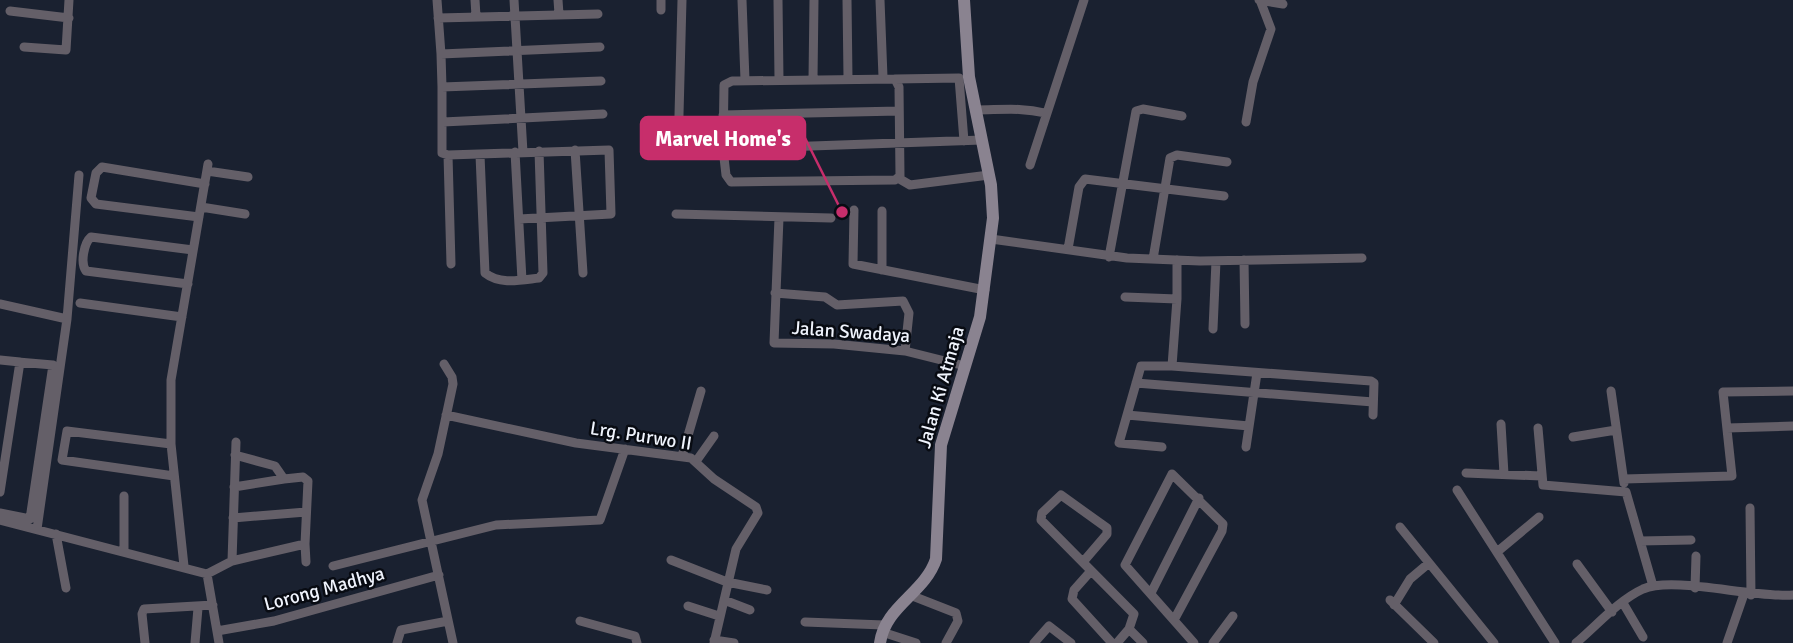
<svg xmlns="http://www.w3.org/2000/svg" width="1793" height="643" font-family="Signika,sans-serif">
	<rect width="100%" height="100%" fill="#1a2130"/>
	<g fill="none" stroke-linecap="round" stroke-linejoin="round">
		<path stroke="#645f68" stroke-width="9" d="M 437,0 L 441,54
			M 475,0 L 476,16
			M 514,0 L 523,152
			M 558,0 L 559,14
			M 742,0 L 745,80
			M 778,0 L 779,79
			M 847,0 L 848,78
			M 880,0 L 883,77
			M 1259,0 L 1283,4
			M 661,10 L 661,0
			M 10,11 L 69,18
			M 438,18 L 598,14
			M 24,47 L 66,50 L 69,0
			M 813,79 L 814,0
			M 895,79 L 959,78 L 964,141
			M 442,87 L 441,54 L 600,47
			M 975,110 C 1000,110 1021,107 1045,113
			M 723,115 L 899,111
			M 443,122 L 603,114
			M 1246,122 L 1253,82 L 1271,29 L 1260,0
			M 723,149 L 726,175 L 731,182 L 895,180 L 900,176 L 899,87 L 895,79 L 732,81 L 724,85 L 723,149 L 982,140
			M 575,150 L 583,273
			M 515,152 L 522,280
			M 678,153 L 682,0
			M 448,155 L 442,153 L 442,87 L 601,81
			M 480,155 L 485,273 C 500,285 521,280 539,278 L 543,273 L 539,151
			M 1030,165 L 1084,0
			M 207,171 L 248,177
			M 898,178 L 910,185 L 989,175
			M 201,207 L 245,214
			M 854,210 L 853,264 L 985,290
			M 676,214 L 831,218
			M 199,217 L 96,204 L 91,198 L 96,173 L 102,167 L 205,184
			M 779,218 L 774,343 L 834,344 L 905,351 L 965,366
			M 991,239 L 1127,258 L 1200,261 L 1362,258
			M 1068,249 L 1079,187 L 1085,179 L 1224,196
			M 1109,257 L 1136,111 L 1143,109 L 1182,116
			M 1153,259 L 1170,158 L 1177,155 L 1227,162
			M 1244,260 L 1245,324
			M 451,264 L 448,155 L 609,150 L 611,214 L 519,219
			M 882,270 L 882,211
			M 188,284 L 86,271 C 80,263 84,243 91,237 L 193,250
			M 775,293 L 825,297 L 837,305 L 903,301 L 909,313 L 905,351
			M 1125,297 L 1177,299 L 1177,260
			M 80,303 L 182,317
			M 0,304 L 67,319
			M 1213,329 L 1216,261
			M 0,360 L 20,362 L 0,492
			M 444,364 L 452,377 L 453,384 L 438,454 L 422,500 L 453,643
			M 1172,366 L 1371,381 L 1374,383 L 1373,415
			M 1136,383 L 1373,402
			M 1611,391 L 1624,483
			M 446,415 L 576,443 L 691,458 L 714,479 L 756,507 L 758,513 L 736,549 L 714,643
			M 1127,415 L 1249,426
			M 1501,424 L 1504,474
			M 1538,428 L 1543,485 L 1626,492 L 1653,586
			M 1727,428 L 1793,426
			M 1573,437 L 1616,430
			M 171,444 L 67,431 L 62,460 L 174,476
			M 1162,447 L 1119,443 L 1141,366 L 1172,366 L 1177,299
			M 1246,447 L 1257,373
			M 682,456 L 701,391
			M 697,460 L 714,436
			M 1466,473 L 1541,476
			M 1624,479 L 1732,476 L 1723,392 L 1793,391
			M 234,487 L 284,479
			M 1457,490 L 1555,643
			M 124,496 L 124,552
			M 1750,508 L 1751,595
			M 0,513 L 30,519 L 53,365 L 18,362
			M 233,518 L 306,512
			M 0,520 L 207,574 L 219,643
			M 1400,527 L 1494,643
			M 37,529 L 67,319 L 79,175
			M 56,534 L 66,588
			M 1640,541 L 1691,540
			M 305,544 L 306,562
			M 1497,552 L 1539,517
			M 671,560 L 727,582 L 767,590
			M 232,561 L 305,544 L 308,481 L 303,477 L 284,479 L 275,466 L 235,455
			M 1083,562 L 1107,534 L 1107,528 L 1061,495 L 1042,513 L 1041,520 L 1134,614 L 1129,629 L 1117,643
			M 1577,564 L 1612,612
			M 184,566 L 171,444 L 171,380 L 208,164
			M 333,566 L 496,525 L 600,520 L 625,449
			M 1090,572 L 1074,590 L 1072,599 L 1112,643
			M 207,574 L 232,561 L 236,442
			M 1695,588 L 1696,556
			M 1151,593 L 1199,498
			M 910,595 L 956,613 L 958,621 L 946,643
			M 724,600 L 750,610
			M 1390,600 L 1434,643
			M 1623,603 L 1643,637
			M 1394,605 L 1410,579 L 1429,563
			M 688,606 L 719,616
			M 1174,620 L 1222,531 L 1223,524 L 1172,474 L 1125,565 L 1194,643
			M 580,621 L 635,636 L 637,643
			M 805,622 L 884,625
			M 1129,629 L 1143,643
			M 217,631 L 274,621 L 439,575
			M 882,632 L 916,643
			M 714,640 L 734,643
			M 145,643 L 142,614 L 144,609 L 213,605
			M 195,643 L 198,608
			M 397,643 L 401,630 L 448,621
			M 1034,643 L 1049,626 L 1071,643
			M 1213,643 L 1233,616
			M 1576,643 C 1597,625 1619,600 1643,589 C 1674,576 1752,598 1793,595
			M 1727,643 L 1744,594"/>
		<path stroke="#8a8390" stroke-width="12" d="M 880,643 C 885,606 925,593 936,559 L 941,445 L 980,317 L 993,218 L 991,185 L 969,77 L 964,0"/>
	</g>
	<g text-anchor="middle" stroke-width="5" stroke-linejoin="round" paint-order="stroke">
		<g font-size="19" fill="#f0f4fd" stroke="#080b12">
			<text transform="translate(851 331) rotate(4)" y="7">Jalan Swadaya</text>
			<text transform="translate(940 387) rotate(-74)" y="7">Jalan Ki Atmaja</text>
			<text transform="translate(641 435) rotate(9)" y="7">Lrg. Purwo II</text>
			<text transform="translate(324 588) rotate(-15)" y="7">Lorong Madhya</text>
		</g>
	</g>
	<path fill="none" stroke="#c72e6b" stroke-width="2.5" d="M842 212L805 138"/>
	<circle fill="#c72e6b" stroke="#080b12" stroke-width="2.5" cx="842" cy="212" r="7"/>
	<rect fill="#c72e6b" stroke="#c72e6b" stroke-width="2.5" x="641" y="117" width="164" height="42" rx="7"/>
	<g font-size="21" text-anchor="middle" font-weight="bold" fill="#fff">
		<text x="723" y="146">Marvel Home's</text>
	</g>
</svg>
